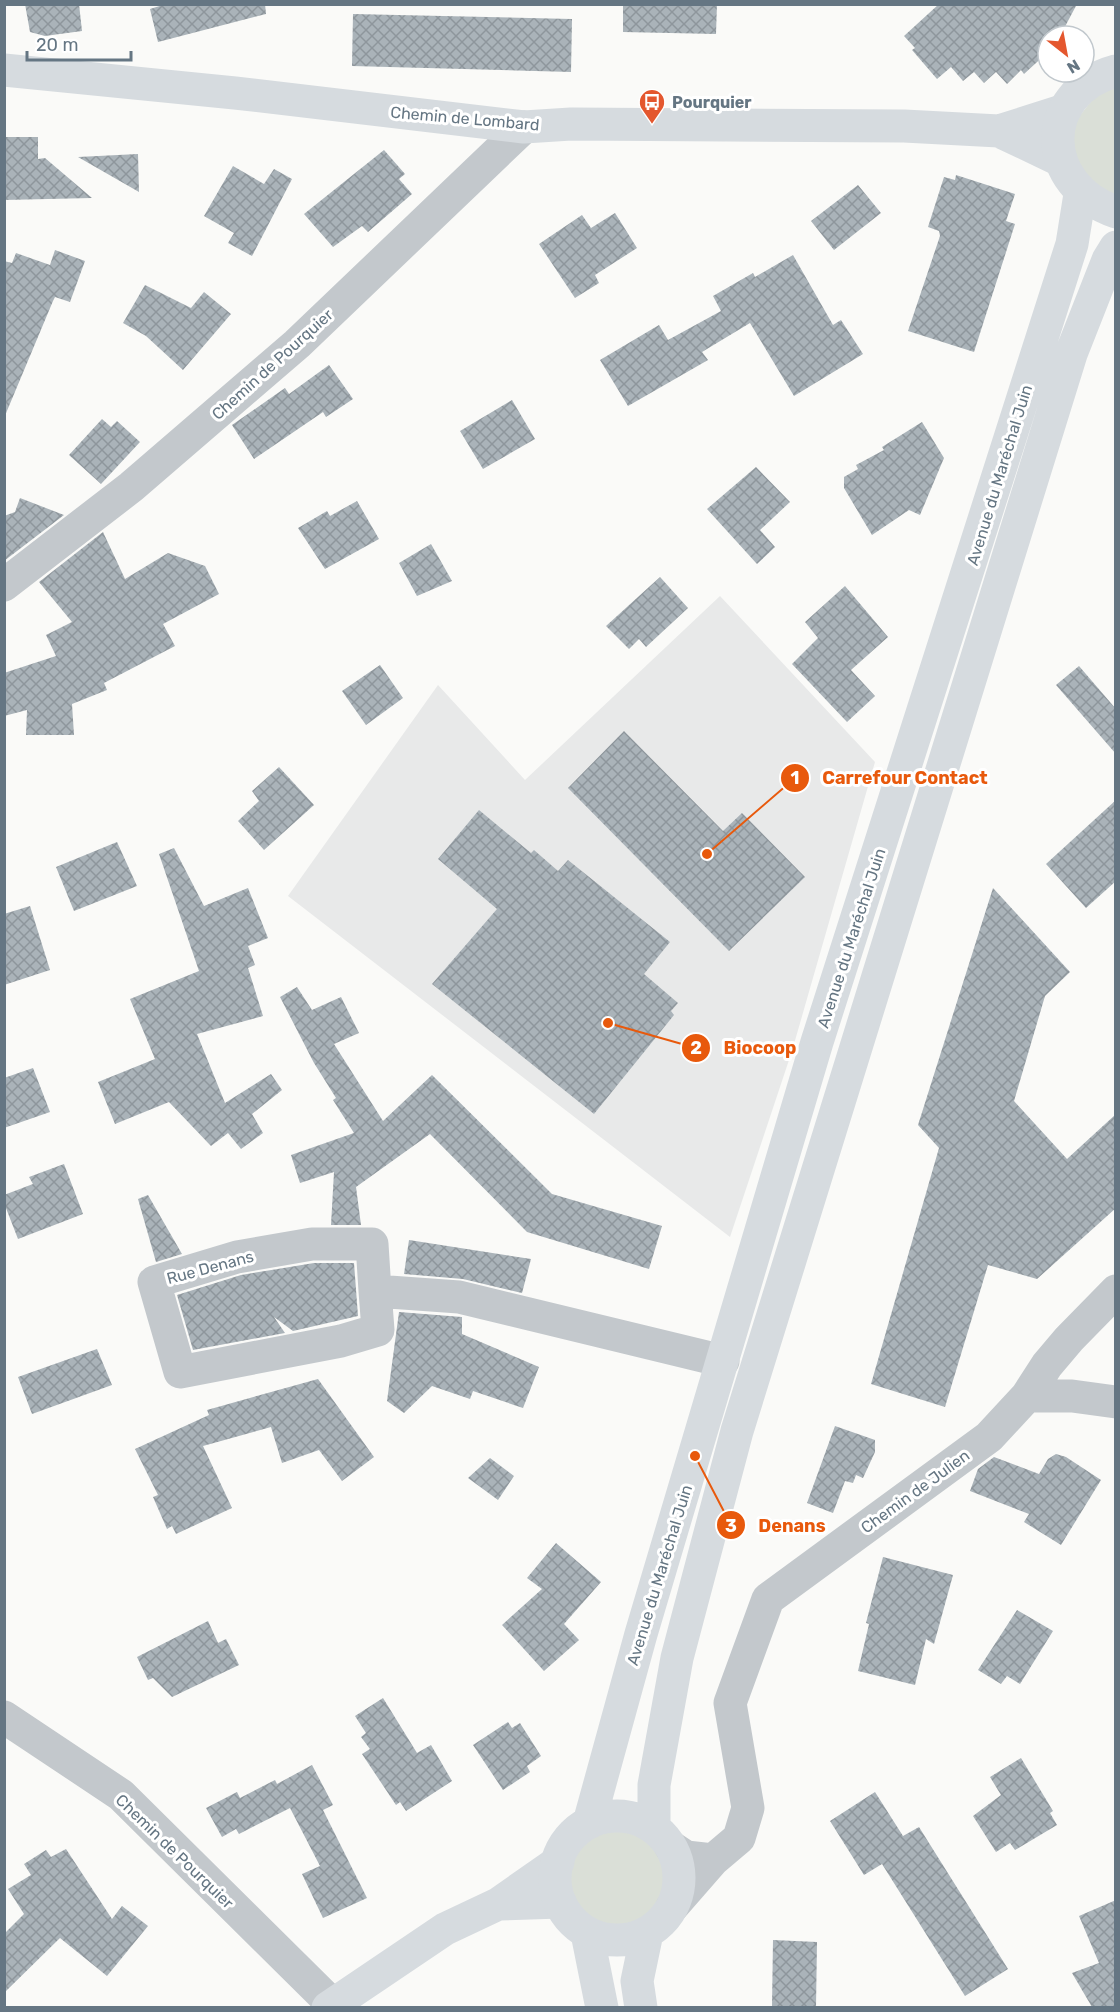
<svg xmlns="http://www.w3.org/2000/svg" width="1120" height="2012" font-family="Rubik,sans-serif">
	<defs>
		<pattern id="building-cross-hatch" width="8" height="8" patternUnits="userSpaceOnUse" patternTransform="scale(1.5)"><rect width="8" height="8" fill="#aab3b9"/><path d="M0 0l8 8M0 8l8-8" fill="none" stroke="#8e969c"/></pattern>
	</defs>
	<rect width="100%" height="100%" fill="#fafaf8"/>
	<path fill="#e8e9e9" d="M 720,596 L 875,762 L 792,1051 L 730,1237 L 288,896 L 438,685 L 525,780 Z"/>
	<path fill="#dadfd7" d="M 1115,71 L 1115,212 L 1058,143 Z
		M555 1879a61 61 0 1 1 122 0a61 61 0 1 1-122 0Z"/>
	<path fill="url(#building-cross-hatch)" d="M 25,4 L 79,4 L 82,31 L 45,36 L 30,32 Z
		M 166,4 L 265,4 L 266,14 L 158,42 L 150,9 Z
		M 623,4 L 717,4 L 716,34 L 623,32 Z
		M 939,4 L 1077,4 L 1060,36 L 1048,36 L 1048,52 L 1024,74 L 1021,70 L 1007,84 L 996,72 L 984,83 L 974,72 L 963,81 L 951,67 L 937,79 L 912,50 L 915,48 L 904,36 Z
		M 353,14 L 572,19 L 571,72 L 352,66 Z
		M 4,137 L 38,137 L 38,159 L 45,158 L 92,198 L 4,200 Z
		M 384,150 L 405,174 L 399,179 L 412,194 L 368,232 L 362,226 L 333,247 L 304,214 Z
		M 138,154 L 139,192 L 78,157 Z
		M 233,166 L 264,184 L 274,169 L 292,179 L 252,256 L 228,243 L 234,233 L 204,216 Z
		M 956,175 L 1015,194 L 1006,221 L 1015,224 L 974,352 L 908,331 L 940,236 L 939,231 L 928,227 L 944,177 L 955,180 Z
		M 858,185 L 881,213 L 834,250 L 811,221 Z
		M 615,213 L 637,248 L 595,275 L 599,283 L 575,298 L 539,244 L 582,215 L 591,228 Z
		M 55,250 L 85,261 L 70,302 L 55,297 L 53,301 L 4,418 L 4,261 L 12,263 L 16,253 L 50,265 Z
		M 793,255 L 833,325 L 841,320 L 863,354 L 794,396 L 750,323 L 702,352 L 708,360 L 628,406 L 600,360 L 659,325 L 668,340 L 721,311 L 713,296 L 753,273 L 755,277 Z
		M 145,285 L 191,308 L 204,292 L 231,314 L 183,370 L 146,336 L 123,323 Z
		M 329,365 L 353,399 L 326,417 L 323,412 L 254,459 L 232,425 L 285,388 L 289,394 Z
		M 512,400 L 535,439 L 483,469 L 460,431 Z
		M 102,419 L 111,427 L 117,421 L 140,442 L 101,484 L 69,455 Z
		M 922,422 L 944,458 L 920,515 L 909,510 L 872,535 L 844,488 L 844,477 L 858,469 L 856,465 L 884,450 L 882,447 Z
		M 756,467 L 790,502 L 760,530 L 775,547 L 757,564 L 707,509 Z
		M 20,498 L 64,515 L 4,561 L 4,516 L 15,512 Z
		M 357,501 L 379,539 L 325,569 L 298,528 L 327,511 L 330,516 Z
		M 103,532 L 125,579 L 168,553 L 205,566 L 219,594 L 163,624 L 175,646 L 104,683 L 107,690 L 72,704 L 74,735 L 26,735 L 27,710 L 4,716 L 4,673 L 56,656 L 46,635 L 72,622 L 39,582 Z
		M 431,544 L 452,581 L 417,596 L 399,563 Z
		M 660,577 L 688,608 L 646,647 L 639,639 L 629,649 L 606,626 Z
		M 845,586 L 888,637 L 851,670 L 875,696 L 847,722 L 792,664 L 818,638 L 805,622 Z
		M 380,665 L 403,698 L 366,725 L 342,691 Z
		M 1079,666 L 1116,709 L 1116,754 L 1056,685 Z
		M 624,731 L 723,831 L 742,813 L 805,877 L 729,951 L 568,788 Z
		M 279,767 L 314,805 L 264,850 L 238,821 L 259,801 L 252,791 Z
		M 1116,800 L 1116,881 L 1086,908 L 1046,864 Z
		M 479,810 L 531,853 L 534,850 L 558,871 L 568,860 L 670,942 L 644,974 L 678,1003 L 671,1011 L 674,1015 L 594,1114 L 432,984 L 497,909 L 438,859 Z
		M 117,842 L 137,886 L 74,911 L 56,867 Z
		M 174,848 L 204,906 L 248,888 L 268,938 L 248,946 L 255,965 L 248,968 L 263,1016 L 197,1034 L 225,1103 L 271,1074 L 282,1090 L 252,1114 L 263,1133 L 241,1149 L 228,1133 L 211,1146 L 169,1102 L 115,1124 L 98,1082 L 155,1059 L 130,999 L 199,971 L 159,854 Z
		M 993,888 L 1070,972 L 1045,996 L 1014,1101 L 1067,1159 L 1116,1114 L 1116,1208 L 1037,1279 L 988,1265 L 945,1407 L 871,1384 L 939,1148 L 918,1125 Z
		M 30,906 L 50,970 L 4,985 L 4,914 Z
		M 297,987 L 312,1010 L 341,997 L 359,1033 L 334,1044 L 383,1121 L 432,1075 L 552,1194 L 662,1226 L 649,1269 L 527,1232 L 430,1134 L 356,1187 L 361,1225 L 331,1225 L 334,1172 L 300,1183 L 291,1155 L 354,1133 L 333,1100 L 336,1098 L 314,1063 L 280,997 Z
		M 33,1068 L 50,1112 L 4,1128 L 4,1078 Z
		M 64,1164 L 83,1214 L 18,1239 L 4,1203 L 4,1195 L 33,1184 L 29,1177 Z
		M 148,1195 L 182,1254 L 156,1262 L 138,1199 Z
		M 409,1240 L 531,1259 L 522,1293 L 463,1279 L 404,1274 Z
		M 314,1263 L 354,1263 L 358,1316 L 293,1331 L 274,1317 L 285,1333 L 193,1350 L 177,1295 L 241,1275 Z
		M 399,1312 L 462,1317 L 462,1334 L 539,1367 L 523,1408 L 473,1391 L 470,1399 L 432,1386 L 404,1413 L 387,1401 Z
		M 97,1349 L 112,1385 L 32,1414 L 18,1377 Z
		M 318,1379 L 374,1457 L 342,1481 L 319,1450 L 282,1463 L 271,1427 L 203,1446 L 232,1508 L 176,1534 L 172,1526 L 167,1529 L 153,1497 L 158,1495 L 135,1449 L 209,1415 L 207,1410 Z
		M 835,1426 L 875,1440 L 875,1452 L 863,1478 L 856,1475 L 853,1483 L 845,1481 L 833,1513 L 807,1503 Z
		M 1056,1454 L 1066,1457 L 1101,1480 L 1061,1545 L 1024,1522 L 1029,1514 L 970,1491 L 978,1469 L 994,1457 L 1039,1474 L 1048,1459 Z
		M 490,1458 L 514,1476 L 498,1500 L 468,1478 Z
		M 556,1543 L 601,1582 L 564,1624 L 579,1640 L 544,1671 L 502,1625 L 542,1589 L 527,1578 Z
		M 883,1557 L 953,1575 L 934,1644 L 926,1639 L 915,1685 L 858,1671 L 869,1624 L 866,1623 Z
		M 1017,1610 L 1053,1631 L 1020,1684 L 1007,1676 L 1001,1684 L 978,1670 Z
		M 208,1621 L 218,1643 L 226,1639 L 239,1665 L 172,1697 L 153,1678 L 148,1680 L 137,1657 Z
		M 383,1698 L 417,1753 L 431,1745 L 452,1781 L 406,1811 L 400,1802 L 396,1805 L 362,1754 L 370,1749 L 361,1737 L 366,1733 L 355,1716 Z
		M 508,1722 L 512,1728 L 520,1723 L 541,1756 L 527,1766 L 530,1772 L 503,1790 L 473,1745 Z
		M 1021,1758 L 1053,1811 L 1050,1813 L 1057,1825 L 1015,1850 L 1010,1843 L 996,1852 L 973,1816 L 1001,1795 L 990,1777 Z
		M 312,1765 L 333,1805 L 323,1810 L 367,1898 L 323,1918 L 302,1874 L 320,1866 L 290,1808 L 239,1834 L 236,1829 L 222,1837 L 206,1808 L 237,1792 L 240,1798 L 275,1780 L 277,1784 Z
		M 875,1792 L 903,1836 L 919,1827 L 1008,1969 L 965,1996 L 882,1864 L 864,1875 L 830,1821 Z
		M 66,1849 L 112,1919 L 122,1906 L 148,1926 L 107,1976 L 60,1938 L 4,1993 L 4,1934 L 24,1914 L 8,1889 L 31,1875 L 24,1864 L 46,1850 L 51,1857 Z
		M 1116,1900 L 1116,2007 L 1092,2007 L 1072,1973 L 1099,1963 L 1079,1916 Z
		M 773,1940 L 817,1942 L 816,2007 L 772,2007 Z"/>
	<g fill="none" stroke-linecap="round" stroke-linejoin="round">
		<path stroke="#c3c8cc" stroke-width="33" d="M 4,585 L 131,487 L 297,344 L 524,127
			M 375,1291 L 378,1330 L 341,1341 L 180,1372 L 154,1282 L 237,1257 L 312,1244 L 372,1244 L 375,1291 L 459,1297 L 723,1361
			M 1027,1396 L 1072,1396 L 1116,1402
			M 4,1717 L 121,1795 L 331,2003
			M 671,1847 L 686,1857 L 713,1860
			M 672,1907 L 713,1860 L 739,1838 L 748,1808 L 730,1703 L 768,1599 L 989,1437 L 1027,1396 L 1047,1365 L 1069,1339 L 1116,1291"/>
		<path stroke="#d6dbdf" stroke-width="33" d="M 4,70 L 235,93 L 524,127 L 571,124 L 904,126 L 999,131 L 1065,110
			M 999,131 L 1060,160
			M 500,1904 L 560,1902
			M 328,2008 L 445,1929 L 498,1904 L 558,1862"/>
		<path stroke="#d6dbdf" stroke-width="33" d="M 1116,71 C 1037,93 1040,186 1116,212
			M555 1878a62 62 0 1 1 124 0a62 62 0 1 1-124 0Z
			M 589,1823 L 641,1634 L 817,1042 L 1072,244 L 1080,194
			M 654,1828 L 654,1785 L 677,1658 L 737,1431 L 1071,354 L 1108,260 L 1116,247
			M 587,1933 L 602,2008
			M 641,2008 L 637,1981 L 647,1933"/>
	</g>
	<defs>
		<g id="bus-pin" transform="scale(1.35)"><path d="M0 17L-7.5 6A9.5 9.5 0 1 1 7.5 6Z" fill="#e4572e" stroke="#fff"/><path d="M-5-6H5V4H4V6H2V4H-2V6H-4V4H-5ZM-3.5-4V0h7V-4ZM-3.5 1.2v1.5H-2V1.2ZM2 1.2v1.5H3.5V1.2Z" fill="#fff"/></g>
	</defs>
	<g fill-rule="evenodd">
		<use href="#bus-pin" x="652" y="102"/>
	</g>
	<g text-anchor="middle" stroke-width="6" stroke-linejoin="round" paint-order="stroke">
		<g font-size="16" font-weight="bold" fill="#657683" stroke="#fff" text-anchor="start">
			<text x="672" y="108">Pourquier</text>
		</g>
		<g font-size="16" fill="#657683" stroke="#fff">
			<text transform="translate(465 118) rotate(5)" y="6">Chemin de Lombard</text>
			<text transform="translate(272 364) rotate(-42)" y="6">Chemin de Pourquier</text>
			<text transform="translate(999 475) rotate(-73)" y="6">Avenue du Maréchal Juin</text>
			<text transform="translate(851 938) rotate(-72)" y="6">Avenue du Maréchal Juin</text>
			<text transform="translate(210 1267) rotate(-15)" y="6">Rue Denans</text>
			<text transform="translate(915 1491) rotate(-36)" y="6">Chemin de Julien</text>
			<text transform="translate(659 1575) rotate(-73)" y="6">Avenue du Maréchal Juin</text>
			<text transform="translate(175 1851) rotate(44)" y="6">Chemin de Pourquier</text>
		</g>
	</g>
	<path fill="none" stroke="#e8590c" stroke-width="2" d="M707 854L795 778M608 1023L696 1048M695 1456L731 1525"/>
	<g fill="#e8590c" stroke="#fff" stroke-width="2">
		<circle cx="707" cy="854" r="6"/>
		<circle cx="608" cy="1023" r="6"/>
		<circle cx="695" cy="1456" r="6"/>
		<circle cx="795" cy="778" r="15"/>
		<circle cx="696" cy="1048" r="15"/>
		<circle cx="731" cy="1525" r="15"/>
	</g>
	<g font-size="18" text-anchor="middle" font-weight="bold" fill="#fff">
		<text x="795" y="784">1</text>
		<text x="696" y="1054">2</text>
		<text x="731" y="1532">3</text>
	</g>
	<g font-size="18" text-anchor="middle" font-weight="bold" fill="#e8590c" stroke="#fff" stroke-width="6" stroke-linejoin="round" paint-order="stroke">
		<text x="905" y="784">Carrefour Contact</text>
		<text x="760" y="1054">Biocoop</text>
		<text x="792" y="1532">Denans</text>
	</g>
	<rect width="1120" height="2012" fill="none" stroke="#657683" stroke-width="12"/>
	<g transform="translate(1066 54) rotate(149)"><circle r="28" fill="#ffffff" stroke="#c1c8cd" stroke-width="1.5"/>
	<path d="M0-4.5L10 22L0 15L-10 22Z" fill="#e4572e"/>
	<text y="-9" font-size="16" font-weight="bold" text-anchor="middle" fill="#657683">N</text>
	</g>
	<path d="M27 51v9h104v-9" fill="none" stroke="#657683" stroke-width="3"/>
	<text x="36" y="51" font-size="18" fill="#657683" stroke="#ffffff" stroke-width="4.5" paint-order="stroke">20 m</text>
</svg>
